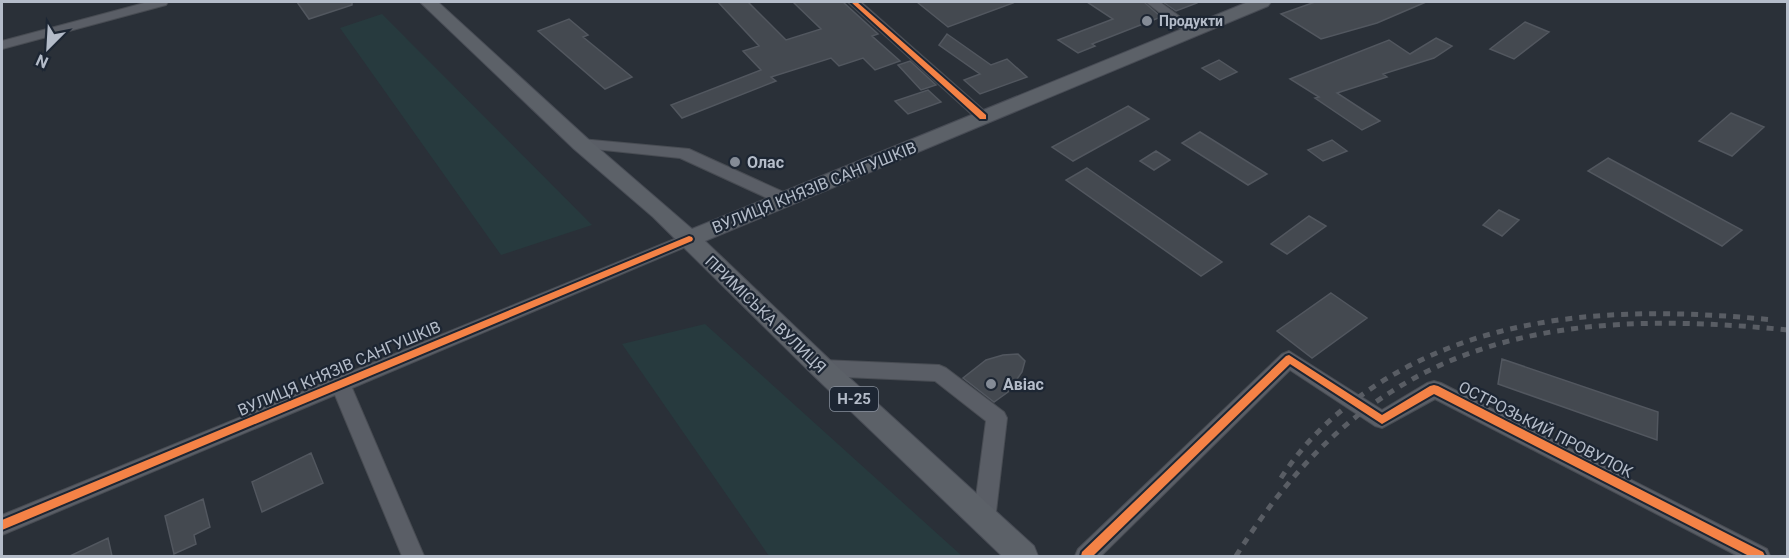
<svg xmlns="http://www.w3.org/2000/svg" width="1789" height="558" font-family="Roboto,sans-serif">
	<rect width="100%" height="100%" fill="#2a3038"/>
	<path fill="#273a3e" d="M 382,14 L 592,225 L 501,255 L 340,28 Z
		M 705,324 L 962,556 L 769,556 L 622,344 Z"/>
	<path fill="#444950" stroke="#52575f" stroke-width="1.5" d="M 297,2 L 352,2 L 352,5 L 309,19 Z
		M 718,2 L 748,2 L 786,40 L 821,29 L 793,2 L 843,2 L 878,34 L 872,36 L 900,61 L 875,70 L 863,58 L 839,66 L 831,58 L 771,77 L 776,81 L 682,118 L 671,105 L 761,70 L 743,51 L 759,46 Z
		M 917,2 L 1012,2 L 1013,3 L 948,27 Z
		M 1087,2 L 1144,2 L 1161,17 L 1092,44 L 1095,46 L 1078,53 L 1058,40 L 1113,19 Z
		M 1163,2 L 1197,2 L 1197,3 L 1176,11 Z
		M 1315,2 L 1426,2 L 1377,23 L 1321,39 L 1281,14 Z
		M 569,19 L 588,35 L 583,37 L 632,77 L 605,89 L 538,31 Z
		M 1525,22 L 1549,32 L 1514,59 L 1490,49 Z
		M 947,34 L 991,65 L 1007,59 L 1027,77 L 980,94 L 964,80 L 980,74 L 939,45 Z
		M 1436,38 L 1452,46 L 1434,58 L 1383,74 L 1387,77 L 1337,93 L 1380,121 L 1362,130 L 1315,98 L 1319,97 L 1290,79 L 1389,40 L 1410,54 Z
		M 1219,60 L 1237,72 L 1220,80 L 1202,68 Z
		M 910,61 L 936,85 L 921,90 L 898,65 Z
		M 928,90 L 941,102 L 908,114 L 895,101 Z
		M 1128,106 L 1149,119 L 1073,161 L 1052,147 Z
		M 1731,113 L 1764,127 L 1732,156 L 1699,141 Z
		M 1200,132 L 1267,174 L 1248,185 L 1182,143 Z
		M 1332,140 L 1347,151 L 1323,161 L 1308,150 Z
		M 1156,151 L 1170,160 L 1154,170 L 1140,161 Z
		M 1608,158 L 1742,230 L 1722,246 L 1588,171 Z
		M 1087,168 L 1222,262 L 1201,276 L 1066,180 Z
		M 1499,210 L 1519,220 L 1502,236 L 1483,225 Z
		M 1309,216 L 1326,226 L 1287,254 L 1271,244 Z
		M 1331,293 L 1367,318 L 1312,358 L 1277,331 Z
		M 1018,354 L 1025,361 L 1022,372 L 1008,392 L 994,402 L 963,378 L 986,360 L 1003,355 Z
		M 1502,359 L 1658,412 L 1657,440 L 1498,384 Z
		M 311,453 L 323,483 L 262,512 L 252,482 Z
		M 203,499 L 210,527 L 194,535 L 196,544 L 174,554 L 165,516 Z
		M 108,538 L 112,556 L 70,556 Z"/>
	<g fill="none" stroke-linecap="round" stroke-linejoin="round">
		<g stroke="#484c53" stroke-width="2">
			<path id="minor" d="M 148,2 L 168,2 L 166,5 L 2,49 L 2,41 Z
				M 848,2 L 861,2 L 988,114 L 991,117 L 988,120 L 978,120 Z
				M 1146,2 L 1160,2 L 1198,30 L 1196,33 L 1186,33 Z
				M 581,139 L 689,149 L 790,195 L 792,199 L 790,203 L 778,203 L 680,158 L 575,147 L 573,144 Z
				M 689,233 L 695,235 L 698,239 L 695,243 L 352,388 L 424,556 L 402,556 L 335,395 L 2,535 L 2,515 Z
				M 1289,351 L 1382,410 L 1427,383 L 1434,381 L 1441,383 L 1767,549 L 1770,556 L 1738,556 L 1435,399 L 1382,428 L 1375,426 L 1290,370 L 1101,556 L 1075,556 L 1078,549 L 1282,354 Z
				M 822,360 L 939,365 L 946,368 L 1004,412 L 1007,418 L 995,520 L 992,527 L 984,530 L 976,527 L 973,520 L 986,421 L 935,381 L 822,376 L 815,373 L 812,368 L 815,363 Z"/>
		</g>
		<g stroke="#484c55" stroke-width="2">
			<path id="major" d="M 420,2 L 438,2 L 588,139 L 692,229 L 1248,2 L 1271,2 L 1268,6 L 705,241 L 831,361 L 1034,546 L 1038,556 L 1002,556 L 813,375 L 653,217 L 574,149 Z"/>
		</g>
		<use href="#minor" fill="#5a5e66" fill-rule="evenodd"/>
		<use href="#major" fill="#5c6168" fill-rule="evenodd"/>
		<path stroke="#595d64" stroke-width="5" stroke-dasharray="7 7" stroke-linecap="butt" d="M 1281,478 C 1306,439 1339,409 1378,384 C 1496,308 1639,307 1774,320
			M 1236,556 C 1372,338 1546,306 1788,330"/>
		<g stroke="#1d2633" stroke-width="4">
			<path id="cycleway" d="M 851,2 L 857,2 L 986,115 L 986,119 L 980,119 Z
				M 689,236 L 692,237 L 693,239 L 692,241 L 2,530 L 2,520 Z
				M 1289,355 L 1382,415 L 1430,386 L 1434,385 L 1438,386 L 1763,552 L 1765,556 L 1749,556 L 1434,394 L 1382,424 L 1290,364 L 1093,556 L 1081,556 L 1082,552 L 1286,356 Z"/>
		</g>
		<use href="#cycleway" fill="#f48246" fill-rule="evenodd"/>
	</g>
	<g fill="#848b96" stroke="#1d2633" stroke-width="2">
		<circle cx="1147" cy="21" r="6"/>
		<circle cx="735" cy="162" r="6"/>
		<circle cx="991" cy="384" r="6"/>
	</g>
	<g text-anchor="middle" stroke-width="4.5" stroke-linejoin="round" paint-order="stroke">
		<g font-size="14" font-weight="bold" fill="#b4bcc9" stroke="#1d2633" text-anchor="start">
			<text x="1159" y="26">Продукти</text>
		</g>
		<rect fill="#1d2633" stroke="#878f9c" stroke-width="1.5" x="830" y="387" width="48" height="24" rx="4.5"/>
		<g font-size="15" font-weight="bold" fill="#b4bcc9">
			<text x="854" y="404">Н-25</text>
		</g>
		<g font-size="16" font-weight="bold" fill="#b4bcc9" stroke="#1d2633" text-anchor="start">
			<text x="747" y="168">Олас</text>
			<text x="1003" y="390">Авіас</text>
		</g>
		<g font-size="16" fill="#b4bcc9" stroke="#1d2633">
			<text transform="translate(814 187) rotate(-22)" y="6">ВУЛИЦЯ КНЯЗІВ САНГУШКІВ</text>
			<text transform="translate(766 314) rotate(44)" y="6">ПРИМІСЬКА ВУЛИЦЯ</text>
			<text transform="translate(339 368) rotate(-23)" y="6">ВУЛИЦЯ КНЯЗІВ САНГУШКІВ</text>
			<text transform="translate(1546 429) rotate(27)" y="6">ОСТРОЗЬКИЙ ПРОВУЛОК</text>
		</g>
	</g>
	<rect width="1789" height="558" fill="none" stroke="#b4bcc9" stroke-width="6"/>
	<g transform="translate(48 48) rotate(204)" stroke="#1d2633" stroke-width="4.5" paint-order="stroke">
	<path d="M0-4.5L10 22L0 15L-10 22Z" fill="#b4bcc9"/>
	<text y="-9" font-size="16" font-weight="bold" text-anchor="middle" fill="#b4bcc9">N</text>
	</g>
</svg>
